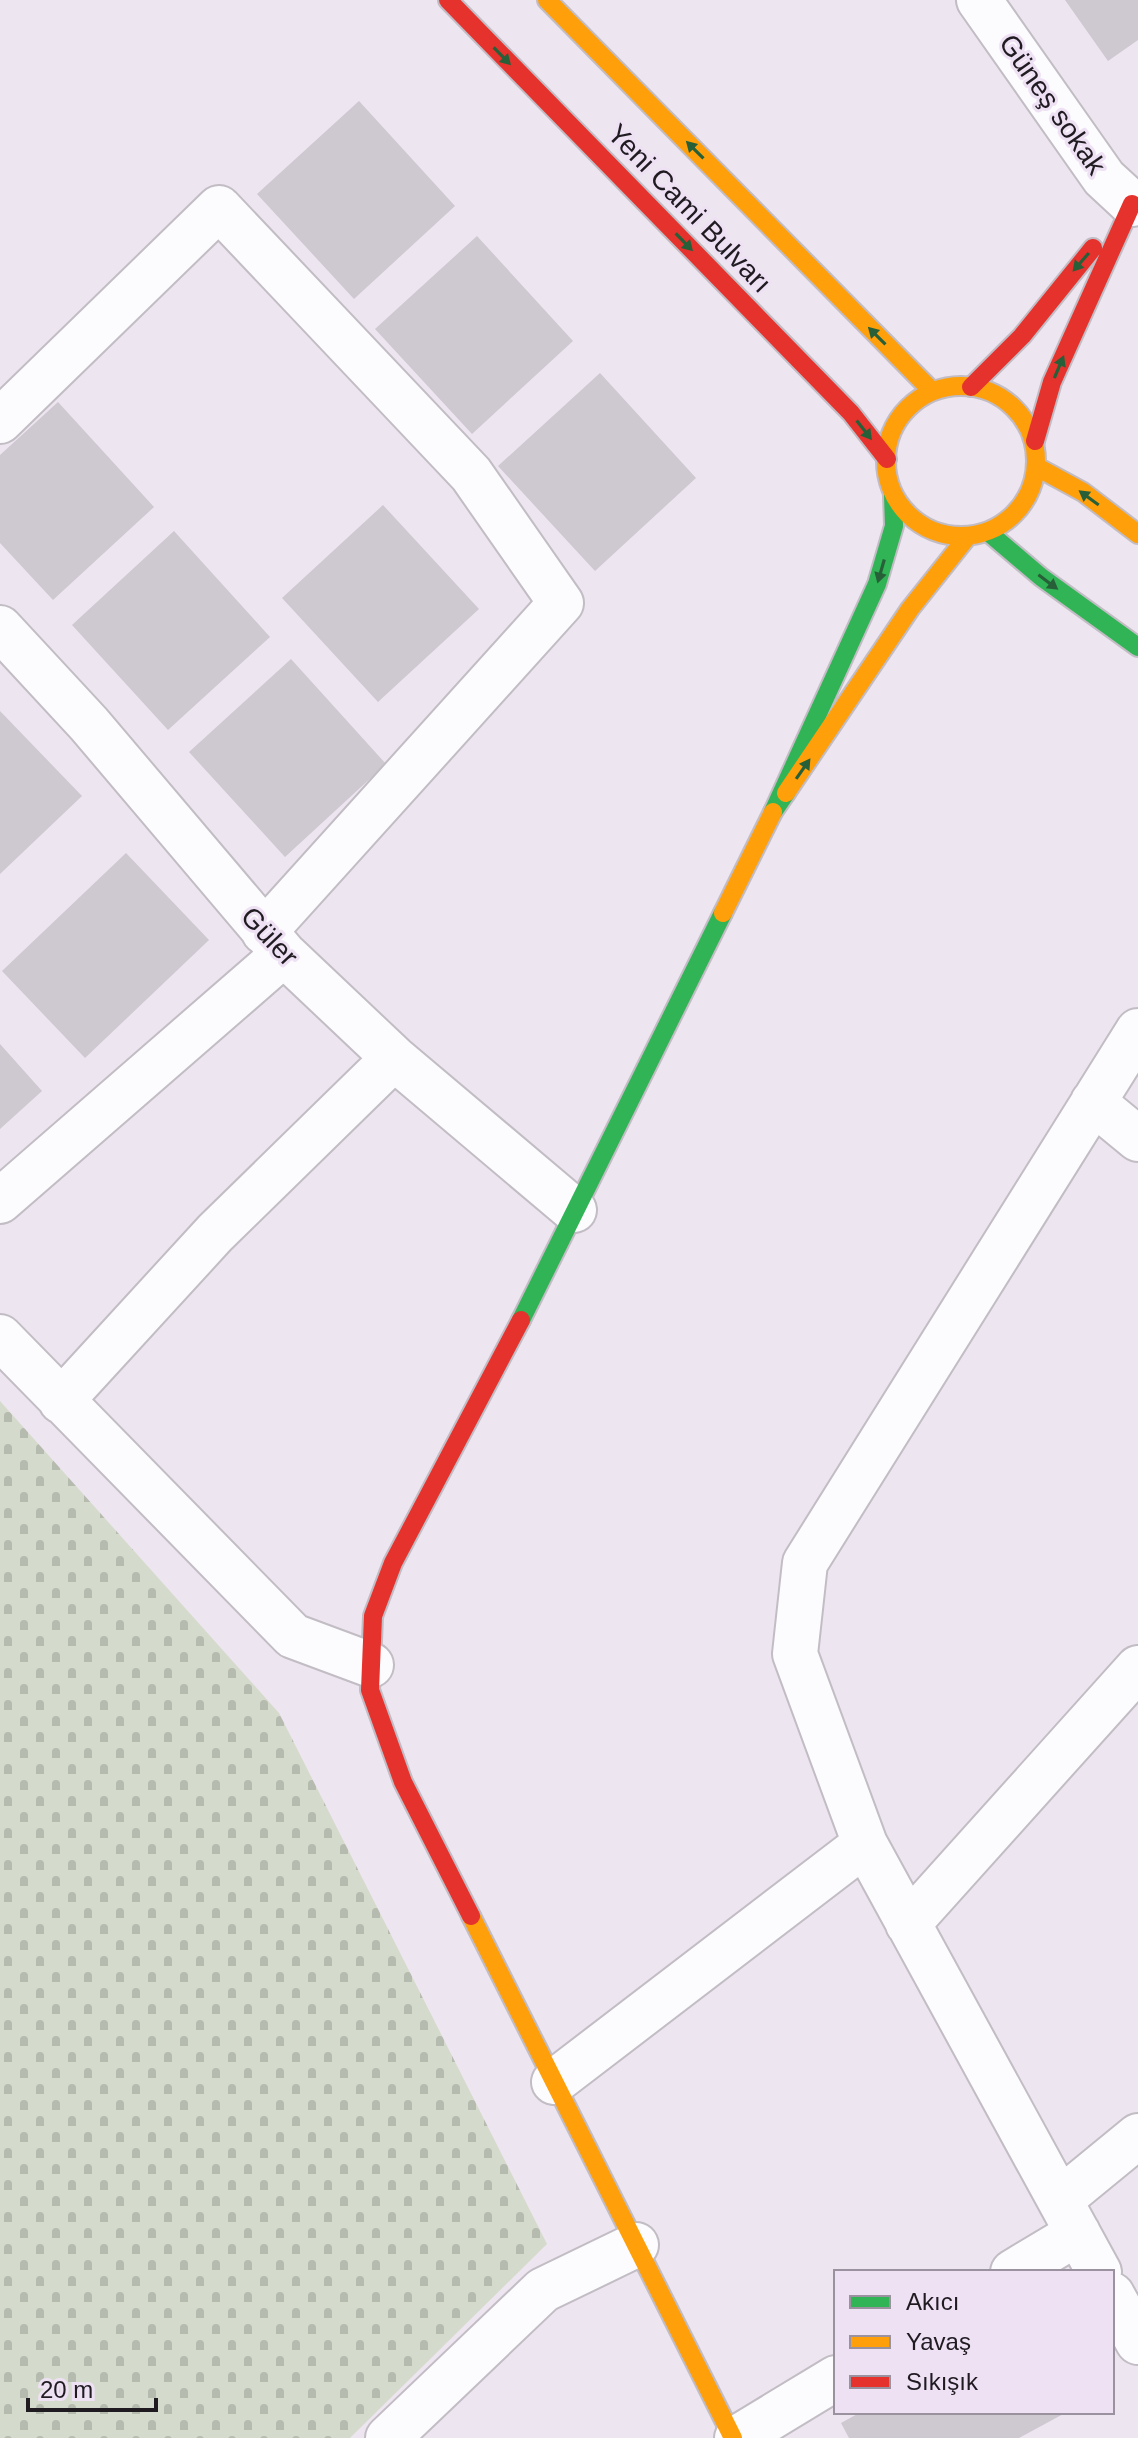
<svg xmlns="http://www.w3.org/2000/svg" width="1138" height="2438" font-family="Arial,sans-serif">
	<defs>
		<pattern id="cemetery-stones" width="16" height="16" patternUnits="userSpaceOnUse" patternTransform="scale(2)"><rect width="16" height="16" fill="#d5dbcc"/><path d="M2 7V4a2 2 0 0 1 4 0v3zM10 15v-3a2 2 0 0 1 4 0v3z" fill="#b6bbaf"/></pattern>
	</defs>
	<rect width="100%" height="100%" fill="#ede5f0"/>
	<path fill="url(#cemetery-stones)" d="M 0,1401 L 279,1713 L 547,2244 L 350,2438 L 0,2438 Z"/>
	<path fill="#cec8d1" d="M 1065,0 L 1138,0 L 1138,40 L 1108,61 Z
		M 359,101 L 455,206 L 354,299 L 257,194 Z
		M 477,236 L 573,341 L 472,434 L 375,329 Z
		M 600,373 L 696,478 L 595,571 L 498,466 Z
		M 58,402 L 154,507 L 53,600 L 0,543 L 0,455 Z
		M 383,505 L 479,609 L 378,702 L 282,598 Z
		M 174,531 L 270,637 L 168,730 L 72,625 Z
		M 291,659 L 386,764 L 285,857 L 189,752 Z
		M 0,711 L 82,796 L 0,874 Z
		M 126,853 L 209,940 L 85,1058 L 2,971 Z
		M 0,1044 L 42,1091 L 0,1129 Z
		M 861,2412 L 1067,2412 L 1019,2438 L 849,2438 L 841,2423 Z"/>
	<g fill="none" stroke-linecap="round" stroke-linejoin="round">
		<g stroke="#c2bcc4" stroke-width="48">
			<path id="street" d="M 979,0 L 1104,178 L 1132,204
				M 0,421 L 219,208 L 471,474 L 561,603 L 264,932
				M 0,628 L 89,724 L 284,954 L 394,1058 L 574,1210
				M 1093,1102 L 1138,1139
				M 0,1201 L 284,954
				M 0,1337 L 293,1636 L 371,1665
				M 61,1401 L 215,1233 L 394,1058
				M 908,1924 L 1138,1668
				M 554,2082 L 865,1844
				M 1060,2200 L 1138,2136
				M 1013,2272 L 1078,2233
				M 1099,2272 L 865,1844 L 795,1654 L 805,1563 L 1138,1031
				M 1112,2295 L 1138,2342
				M 388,2438 L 543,2290 L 636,2245
				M 737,2438 L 836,2378"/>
		</g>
		<g stroke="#c2bcc4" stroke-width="22">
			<path id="fast" d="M 988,532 L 1041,577 L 1138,647
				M 786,793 L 773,812 L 877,584 L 894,526 L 893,495
				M 521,1320 L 723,913"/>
		</g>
		<g stroke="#c2bcc4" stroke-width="22">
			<path id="slow" d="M 547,0 L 932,391
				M886 461a75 75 0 1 1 150 0a75 75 0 1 1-150 0Z
				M 1037,467 L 1083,492 L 1138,534
				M 786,793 L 910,609 L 968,536
				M 723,913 L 773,812
				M 471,1916 L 733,2438"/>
		</g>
		<g stroke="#c2bcc4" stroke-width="22">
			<path id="jam" d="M 448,0 L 851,413 L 887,459
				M 971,387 L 1022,336 L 1093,248
				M 1035,441 L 1052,382 L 1132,204
				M 471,1916 L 403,1782 L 370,1690 L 373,1616 L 393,1563 L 521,1320"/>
		</g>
		<use href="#street" stroke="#fcfbfd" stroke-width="44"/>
		<use href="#fast" stroke="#30b455" stroke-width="18"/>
		<use href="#slow" stroke="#ff9f0a" stroke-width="18"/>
		<use href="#jam" stroke="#e5322d" stroke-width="18"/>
	</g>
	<defs><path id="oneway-solid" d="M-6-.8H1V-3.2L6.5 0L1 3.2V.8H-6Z" transform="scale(2)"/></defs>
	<g fill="#276038">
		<use href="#oneway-solid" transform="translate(502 56) rotate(46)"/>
		<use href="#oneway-solid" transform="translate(695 150) rotate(-135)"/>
		<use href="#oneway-solid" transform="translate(684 242) rotate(46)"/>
		<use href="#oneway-solid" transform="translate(1081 262) rotate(131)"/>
		<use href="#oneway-solid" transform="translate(877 336) rotate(-135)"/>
		<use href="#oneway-solid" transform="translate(1059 367) rotate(-67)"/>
		<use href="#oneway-solid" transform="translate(864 430) rotate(52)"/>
		<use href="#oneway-solid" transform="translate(1089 498) rotate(-144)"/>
		<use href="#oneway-solid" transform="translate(881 571) rotate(106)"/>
		<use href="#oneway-solid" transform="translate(1048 582) rotate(37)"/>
		<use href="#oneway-solid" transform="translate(803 769) rotate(-55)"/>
	</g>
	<g text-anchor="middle" stroke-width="6" stroke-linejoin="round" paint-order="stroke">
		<g font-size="28" fill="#1f1b21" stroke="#eee1f4">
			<text transform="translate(1053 104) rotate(55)" y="10">Güneş sokak</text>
			<text transform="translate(690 208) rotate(46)" y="10">Yeni Cami Bulvarı</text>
			<text transform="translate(270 936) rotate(47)" y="10">Güler</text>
		</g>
	</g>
	<rect x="834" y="2270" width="280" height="144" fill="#eee1f4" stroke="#9b92a0" stroke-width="2"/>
	<rect x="850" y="2296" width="40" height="12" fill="#30b455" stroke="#9b92a0" stroke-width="2"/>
	<text x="906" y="2310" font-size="24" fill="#1f1b21">Akıcı</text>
	<rect x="850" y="2336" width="40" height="12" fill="#ff9f0a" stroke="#9b92a0" stroke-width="2"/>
	<text x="906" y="2350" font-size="24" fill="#1f1b21">Yavaş</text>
	<rect x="850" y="2376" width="40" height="12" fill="#e5322d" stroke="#9b92a0" stroke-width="2"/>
	<text x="906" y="2390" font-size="24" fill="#1f1b21">Sıkışık</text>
	<path d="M28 2398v12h128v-12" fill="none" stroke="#1f1b21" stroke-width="4"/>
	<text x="40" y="2398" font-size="24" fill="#1f1b21" stroke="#eee1f4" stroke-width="6" paint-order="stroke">20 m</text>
</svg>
